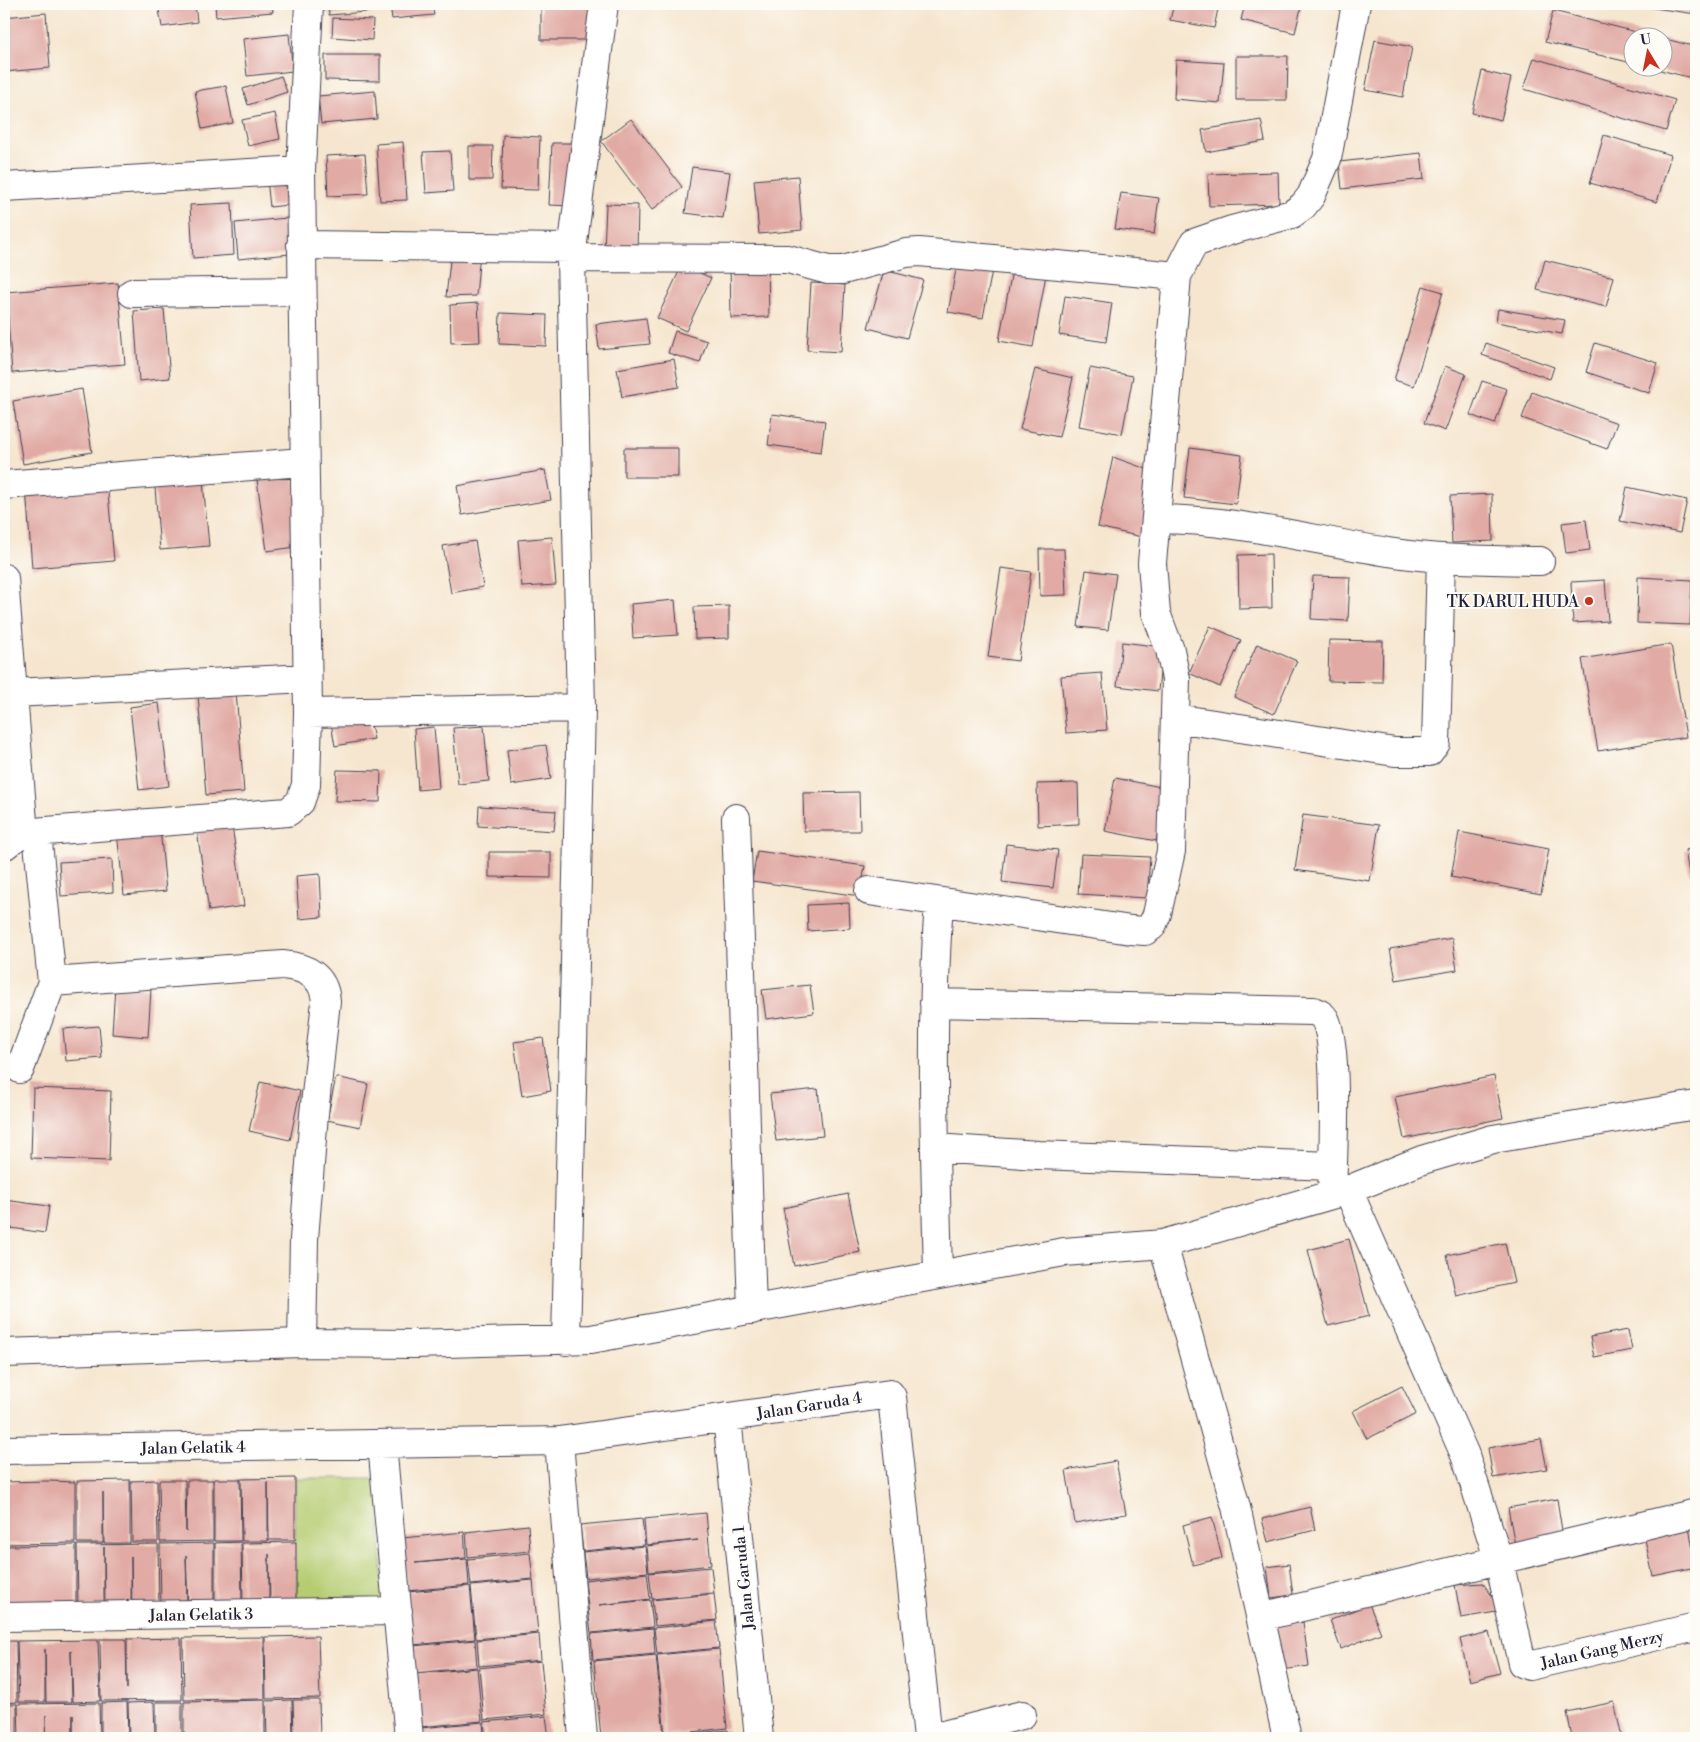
<svg xmlns="http://www.w3.org/2000/svg" width="1700" height="1742" font-family="'Libre Bodoni',serif">
	<rect width="100%" height="100%" fill="#fdfcf7"/>
	<filter id="ink" filterUnits="userSpaceOnUse"><feTurbulence type="fractalNoise" baseFrequency=".02" numOctaves="2"/><feDisplacementMap in="SourceGraphic" scale="10" xChannelSelector="R" yChannelSelector="G"/><feConvolveMatrix kernelMatrix="1 2 1 2 8 2 1 2 1" color-interpolation-filters="sRGB"/></filter>
	<filter id="wash" filterUnits="userSpaceOnUse"><feTurbulence type="fractalNoise" baseFrequency=".0096" numOctaves="4" result="noise"/><feDisplacementMap in="SourceGraphic" scale="20" xChannelSelector="R" yChannelSelector="G"/><feGaussianBlur stdDeviation="1.12" result="paint"/><feColorMatrix in="noise" values="0 0 0 0 0 0 0 0 0 0 0 0 0 0 0 0 0 1.4 0 .05"/><feComposite in="paint" operator="in"/></filter>
	<g filter="url(#wash)">
		<rect width="100%" height="100%" fill="#f6e6cf"/>
		<path fill="#b5cc71" stroke="#6c7756" d="M 295,1478 L 378,1478 L 383,1601 L 296,1603 Z"/>
		<g id="blocks">
			<path fill="#e1aaa4" d="M 158,4 L 195,4 L 197,22 L 162,27 Z
				M 215,4 L 272,4 L 273,12 L 216,17 Z
				M 328,4 L 378,4 L 378,11 L 329,15 Z
				M 390,4 L 432,4 L 434,15 L 392,19 Z
				M 541,4 L 592,4 L 591,40 L 541,40 Z
				M 1174,4 L 1219,4 L 1214,28 L 1170,20 Z
				M 1245,4 L 1302,4 L 1295,33 L 1241,20 Z
				M 1640,4 L 1696,4 L 1696,14 L 1640,6 Z
				M 1553,11 L 1656,37 L 1656,38 L 1632,38 L 1632,63 L 1545,42 Z
				M 46,13 L 50,68 L 4,72 L 4,17 Z
				M 333,18 L 373,20 L 372,40 L 332,37 Z
				M 289,34 L 293,71 L 247,76 L 243,39 Z
				M 1662,38 L 1696,47 L 1696,79 L 1652,68 L 1662,68 Z
				M 1375,40 L 1412,47 L 1403,97 L 1365,90 Z
				M 325,55 L 380,55 L 380,81 L 325,80 Z
				M 1236,56 L 1288,56 L 1287,100 L 1236,100 Z
				M 1534,58 L 1675,100 L 1666,131 L 1524,89 Z
				M 1176,60 L 1224,63 L 1220,103 L 1174,99 Z
				M 1482,71 L 1511,78 L 1501,120 L 1472,113 Z
				M 281,76 L 287,92 L 248,105 L 243,89 Z
				M 226,86 L 233,123 L 202,129 L 195,91 Z
				M 375,91 L 377,119 L 321,124 L 318,96 Z
				M 275,113 L 280,139 L 248,146 L 242,120 Z
				M 631,119 L 682,187 L 652,210 L 601,141 Z
				M 1261,120 L 1265,141 L 1206,152 L 1202,130 Z
				M 503,135 L 540,137 L 538,190 L 501,189 Z
				M 1604,135 L 1671,155 L 1657,202 L 1590,183 Z
				M 403,142 L 407,200 L 380,201 L 376,144 Z
				M 552,143 L 576,143 L 573,206 L 549,205 Z
				M 469,146 L 493,146 L 492,180 L 469,180 Z
				M 450,151 L 453,191 L 426,193 L 423,152 Z
				M 1421,153 L 1424,179 L 1342,189 L 1339,162 Z
				M 365,154 L 368,194 L 328,196 L 326,156 Z
				M 692,167 L 730,172 L 723,218 L 685,213 Z
				M 1278,172 L 1279,204 L 1209,206 L 1208,174 Z
				M 798,176 L 802,230 L 759,234 L 754,180 Z
				M 285,177 L 288,205 L 270,207 L 267,179 Z
				M 1121,193 L 1159,198 L 1154,234 L 1115,229 Z
				M 232,203 L 234,255 L 193,258 L 190,205 Z
				M 606,204 L 638,205 L 637,252 L 604,251 Z
				M 287,218 L 290,254 L 238,259 L 235,223 Z
				M 451,252 L 480,252 L 476,296 L 446,297 Z
				M 958,259 L 993,265 L 983,318 L 948,312 Z
				M 1545,260 L 1614,277 L 1606,307 L 1537,290 Z
				M 768,264 L 769,317 L 731,318 L 730,265 Z
				M 682,265 L 711,278 L 686,331 L 657,318 Z
				M 1013,265 L 1047,269 L 1033,347 L 999,341 Z
				M 884,270 L 923,280 L 907,338 L 868,328 Z
				M 118,283 L 125,364 L 12,373 L 6,292 Z
				M 811,283 L 845,285 L 841,352 L 807,350 Z
				M 1423,286 L 1443,292 L 1414,386 L 1394,380 Z
				M 1065,296 L 1112,303 L 1106,342 L 1059,335 Z
				M 478,303 L 480,342 L 451,343 L 450,305 Z
				M 164,309 L 170,378 L 139,381 L 134,311 Z
				M 1498,309 L 1565,320 L 1562,334 L 1496,322 Z
				M 500,313 L 547,315 L 546,346 L 499,344 Z
				M 646,318 L 650,344 L 599,349 L 596,324 Z
				M 675,331 L 707,341 L 700,363 L 668,353 Z
				M 1486,343 L 1554,367 L 1550,379 L 1482,355 Z
				M 1595,343 L 1658,363 L 1649,393 L 1586,372 Z
				M 674,359 L 679,387 L 622,397 L 617,369 Z
				M 1445,366 L 1466,374 L 1445,431 L 1424,423 Z
				M 1090,368 L 1133,376 L 1122,434 L 1079,426 Z
				M 1035,369 L 1073,378 L 1059,437 L 1020,429 Z
				M 1482,381 L 1507,389 L 1495,424 L 1470,415 Z
				M 82,389 L 92,452 L 23,464 L 13,401 Z
				M 1532,392 L 1617,423 L 1607,449 L 1522,418 Z
				M 772,414 L 825,421 L 821,452 L 768,445 Z
				M 624,448 L 678,448 L 678,477 L 624,477 Z
				M 1190,448 L 1242,455 L 1236,504 L 1184,498 Z
				M 1113,457 L 1152,471 L 1146,538 L 1098,527 Z
				M 545,470 L 551,500 L 462,515 L 457,486 Z
				M 202,471 L 209,546 L 160,550 L 154,475 Z
				M 294,475 L 303,546 L 267,551 L 257,480 Z
				M 107,481 L 114,561 L 32,568 L 26,488 Z
				M 1627,487 L 1687,500 L 1680,533 L 1620,521 Z
				M 1492,494 L 1493,541 L 1452,543 L 1450,496 Z
				M 1586,520 L 1590,550 L 1566,553 L 1562,523 Z
				M 552,537 L 556,585 L 522,587 L 518,540 Z
				M 475,541 L 483,587 L 451,593 L 443,546 Z
				M 1039,549 L 1064,549 L 1066,595 L 1040,596 Z
				M 1271,554 L 1272,608 L 1239,609 L 1238,555 Z
				M 1001,568 L 1031,572 L 1018,661 L 988,657 Z
				M 1086,570 L 1116,574 L 1108,630 L 1078,627 Z
				M 1313,576 L 1350,577 L 1348,621 L 1311,619 Z
				M 1638,577 L 1692,580 L 1690,625 L 1637,623 Z
				M 1605,580 L 1608,621 L 1573,623 L 1571,582 Z
				M 675,600 L 678,635 L 633,638 L 631,604 Z
				M 729,606 L 729,638 L 695,639 L 694,607 Z
				M 1210,626 L 1241,640 L 1220,687 L 1189,673 Z
				M 1329,640 L 1383,641 L 1382,682 L 1328,681 Z
				M 1122,642 L 1163,647 L 1158,691 L 1117,686 Z
				M 1257,644 L 1297,661 L 1274,714 L 1234,697 Z
				M 1671,644 L 1686,737 L 1598,751 L 1582,659 Z
				M 1102,673 L 1107,730 L 1066,733 L 1061,676 Z
				M 236,692 L 244,792 L 206,795 L 198,695 Z
				M 159,703 L 169,786 L 139,790 L 130,707 Z
				M 369,716 L 374,739 L 335,746 L 331,723 Z
				M 484,726 L 489,781 L 458,784 L 453,728 Z
				M 434,727 L 439,788 L 418,790 L 414,729 Z
				M 546,745 L 551,779 L 511,785 L 507,750 Z
				M 4,750 L 9,782 L 4,783 Z
				M 337,770 L 381,771 L 380,802 L 335,801 Z
				M 1115,778 L 1166,788 L 1156,841 L 1105,831 Z
				M 1078,783 L 1079,824 L 1038,826 L 1037,784 Z
				M 859,792 L 860,831 L 804,831 L 803,793 Z
				M 479,806 L 556,811 L 554,831 L 478,826 Z
				M 1303,815 L 1379,825 L 1370,881 L 1295,870 Z
				M 232,826 L 244,906 L 209,911 L 197,831 Z
				M 160,828 L 166,891 L 124,895 L 117,833 Z
				M 1459,832 L 1549,849 L 1541,894 L 1451,877 Z
				M 1006,844 L 1058,850 L 1053,888 L 1002,882 Z
				M 1696,848 L 1696,872 L 1689,874 L 1685,850 Z
				M 757,851 L 865,866 L 860,896 L 752,881 Z
				M 489,852 L 551,852 L 551,878 L 489,877 Z
				M 1081,854 L 1150,857 L 1147,898 L 1078,894 Z
				M 112,859 L 113,892 L 61,896 L 59,862 Z
				M 320,874 L 322,917 L 299,919 L 296,876 Z
				M 849,903 L 850,928 L 808,931 L 807,905 Z
				M 1452,938 L 1457,970 L 1396,980 L 1390,949 Z
				M 810,985 L 814,1013 L 766,1019 L 762,990 Z
				M 115,986 L 151,989 L 148,1037 L 112,1034 Z
				M 99,1026 L 102,1058 L 66,1061 L 63,1029 Z
				M 543,1038 L 551,1091 L 522,1096 L 514,1042 Z
				M 1494,1076 L 1503,1118 L 1404,1139 L 1395,1097 Z
				M 336,1077 L 368,1084 L 360,1127 L 327,1120 Z
				M 260,1082 L 300,1091 L 290,1140 L 249,1131 Z
				M 33,1088 L 111,1091 L 109,1161 L 31,1158 Z
				M 818,1089 L 823,1136 L 776,1141 L 770,1094 Z
				M 848,1194 L 860,1252 L 794,1266 L 783,1208 Z
				M 4,1200 L 49,1206 L 45,1233 L 4,1227 Z
				M 1349,1239 L 1369,1316 L 1328,1326 L 1308,1250 Z
				M 1505,1243 L 1514,1283 L 1456,1296 L 1447,1255 Z
				M 1628,1330 L 1632,1350 L 1594,1357 L 1590,1337 Z
				M 1402,1386 L 1416,1414 L 1367,1439 L 1353,1411 Z
				M 1541,1439 L 1547,1469 L 1493,1478 L 1488,1448 Z
				M 1116,1461 L 1126,1514 L 1075,1523 L 1066,1470 Z
				M 295,1478 L 295,1540 L 269,1540 L 268,1482 L 268,1541 L 242,1541 L 241,1479 Z
				M 214,1479 L 240,1479 L 241,1541 L 214,1541 Z
				M 130,1480 L 130,1543 L 104,1543 L 103,1492 L 103,1543 L 77,1543 L 77,1481 Z
				M 157,1480 L 158,1542 L 132,1542 L 131,1481 Z
				M 159,1480 L 185,1480 L 186,1532 L 187,1480 L 213,1480 L 213,1541 L 160,1542 Z
				M 48,1481 L 75,1482 L 75,1543 L 4,1544 L 4,1482 Z
				M 1557,1499 L 1563,1537 L 1515,1545 L 1508,1508 Z
				M 1310,1507 L 1315,1530 L 1268,1542 L 1262,1519 Z
				M 706,1513 L 711,1565 L 649,1572 L 647,1546 L 698,1540 L 646,1545 L 644,1519 Z
				M 1212,1517 L 1222,1558 L 1193,1565 L 1183,1525 Z
				M 642,1519 L 645,1545 L 583,1551 L 580,1525 Z
				M 528,1525 L 530,1551 L 468,1557 L 466,1532 Z
				M 1689,1526 L 1696,1567 L 1653,1576 L 1644,1535 Z
				M 464,1532 L 466,1558 L 415,1563 L 467,1559 L 469,1585 L 407,1591 L 402,1538 Z
				M 241,1542 L 242,1605 L 215,1604 L 215,1543 Z
				M 296,1542 L 296,1603 L 270,1604 L 269,1554 L 269,1604 L 243,1604 L 242,1543 Z
				M 214,1543 L 214,1605 L 188,1605 L 186,1555 L 187,1605 L 161,1606 L 160,1544 Z
				M 158,1544 L 159,1605 L 132,1606 L 131,1556 L 131,1606 L 105,1606 L 104,1547 L 104,1606 L 78,1607 L 77,1545 Z
				M 76,1545 L 76,1607 L 4,1608 L 4,1546 Z
				M 645,1546 L 648,1572 L 586,1578 L 583,1552 Z
				M 530,1553 L 533,1579 L 471,1585 L 468,1559 Z
				M 1289,1564 L 1293,1595 L 1271,1598 L 1267,1567 Z
				M 711,1567 L 714,1593 L 652,1599 L 649,1573 Z
				M 647,1573 L 650,1599 L 599,1605 L 650,1600 L 653,1627 L 591,1633 L 585,1580 Z
				M 533,1580 L 538,1633 L 476,1639 L 471,1586 Z
				M 1483,1583 L 1502,1611 L 1461,1618 L 1455,1585 Z
				M 470,1586 L 475,1639 L 413,1645 L 408,1592 Z
				M 714,1594 L 717,1620 L 655,1626 L 652,1600 Z
				M 1369,1604 L 1381,1633 L 1341,1649 L 1330,1620 Z
				M 716,1621 L 719,1648 L 657,1654 L 654,1628 Z
				M 1303,1622 L 1309,1666 L 1276,1671 L 1269,1627 Z
				M 653,1628 L 655,1654 L 593,1660 L 591,1634 Z
				M 1489,1632 L 1500,1673 L 1470,1681 L 1460,1639 Z
				M 539,1634 L 541,1660 L 479,1666 L 477,1640 Z
				M 318,1636 L 320,1698 L 266,1699 L 265,1637 Z
				M 264,1637 L 265,1699 L 184,1700 L 183,1638 Z
				M 181,1638 L 182,1700 L 101,1701 L 100,1639 L 126,1639 L 127,1689 L 127,1639 Z
				M 98,1640 L 100,1701 L 73,1702 L 71,1651 L 72,1702 L 46,1702 L 45,1649 L 45,1702 L 19,1702 L 17,1641 Z
				M 475,1640 L 477,1667 L 415,1673 L 413,1646 Z
				M 4,1641 L 16,1641 L 17,1702 L 4,1703 Z
				M 719,1649 L 727,1728 L 665,1735 L 657,1655 Z
				M 656,1655 L 664,1735 L 601,1738 L 594,1661 Z
				M 541,1661 L 546,1714 L 484,1720 L 479,1668 Z
				M 477,1668 L 482,1721 L 420,1727 L 415,1674 Z
				M 265,1700 L 265,1738 L 184,1738 L 184,1702 Z
				M 292,1700 L 293,1738 L 267,1738 L 266,1701 Z
				M 293,1700 L 319,1700 L 320,1738 L 294,1738 Z
				M 127,1702 L 128,1738 L 101,1738 L 101,1703 Z
				M 154,1702 L 155,1738 L 129,1738 L 128,1703 Z
				M 156,1702 L 182,1702 L 182,1738 L 156,1738 Z
				M 1614,1702 L 1622,1738 L 1572,1738 L 1567,1712 Z
				M 99,1703 L 100,1738 L 73,1738 L 73,1715 L 73,1738 L 46,1738 L 46,1715 L 45,1738 L 19,1738 L 18,1704 Z
				M 4,1704 L 17,1704 L 17,1738 L 4,1738 Z
				M 546,1716 L 549,1738 L 486,1738 L 484,1722 Z
				M 483,1722 L 484,1738 L 422,1738 L 421,1728 Z
				M 728,1730 L 728,1738 L 665,1738 L 665,1736 Z"/>
		</g>
	</g>
	<g filter="url(#ink)">
		<use href="#blocks" fill-opacity="0" stroke="#423f51" stroke-width="1"/>
		<g fill="none" stroke-linecap="round" stroke-linejoin="round">
			<g stroke="#423f51" stroke-width="30">
				<path id="street" d="M 4,187 L 301,170
					M 301,245 L 572,248
					M 571,258 L 788,259 L 828,270 L 843,270 L 906,253 L 919,252 L 1177,276 L 1152,563 L 1156,613 L 1170,650 L 1176,679 L 1171,851 L 1157,914 L 1152,926 L 1145,931 L 1131,930 L 869,891
					M 1177,276 L 1194,243 L 1232,230 L 1292,214 L 1303,206 L 1311,196 L 1327,159 L 1356,4
					M 132,293 L 301,291
					M 4,485 L 303,462
					M 1157,519 C 1235,519 1312,540 1388,552 C 1438,560 1489,560 1540,561
					M 4,578 L 23,822 L 21,833 L 4,846
					M 14,693 L 307,678
					M 308,713 L 581,708
					M 1175,718 L 1395,752 L 1429,752 L 1436,743 L 1441,558
					M 736,818 L 752,1310
					M 21,833 L 288,812 L 300,802 L 306,785 L 308,713 L 301,170 L 309,4
					M 37,833 L 52,982
					M 934,1003 L 1313,1011 C 1318,1013 1322,1014 1325,1019 C 1339,1046 1333,1159 1332,1194
					M 20,1069 L 52,982 L 283,965 C 306,967 324,976 326,1001 L 314,1114 L 304,1239 L 302,1343
					M 935,1148 L 1038,1155 L 1333,1166
					M 1348,1190 L 1465,1455 L 1499,1561 L 1522,1663 L 1529,1666 L 1696,1627
					M 1163,1244 L 1236,1507 L 1287,1738
					M 938,1274 C 935,1150 930,1026 939,902
					M 566,1341 L 581,708 L 571,258 L 604,4
					M 4,1353 L 302,1343 L 414,1344 L 591,1339 L 1064,1252 L 1163,1244 L 1348,1190 L 1422,1160 L 1493,1139 L 1696,1105
					M 727,1417 L 759,1738
					M 559,1441 L 583,1738
					M 382,1444 L 409,1738
					M 4,1450 L 559,1441 L 890,1394 L 892,1397 L 928,1738
					M 4,1617 L 398,1611
					M 1260,1617 L 1696,1513
					M 931,1738 L 1022,1715"/>
			</g>
			<use href="#street" stroke="#fff" stroke-width="28"/>
		</g>
	</g>
	<circle fill="#c8321e" stroke="#fdfcf7" stroke-width="2" cx="1589" cy="601" r="5"/>
	<g text-anchor="middle" stroke-width="4" stroke-linejoin="round" paint-order="stroke">
		<g font-size="16" fill="#22223b" stroke="#fdfcf7" text-anchor="end">
			<text x="1579" y="607">TK DARUL HUDA</text>
		</g>
		<g font-size="16" fill="#22223b" stroke="#fdfcf7">
			<text transform="translate(809 1405) rotate(-9)" y="6">Jalan Garuda 4</text>
			<text transform="translate(193 1447) rotate(-1)" y="6">Jalan Gelatik 4</text>
			<text transform="translate(743 1578) rotate(-96)" y="6">Jalan Garuda 1</text>
			<text transform="translate(201 1614) rotate(-1)" y="6">Jalan Gelatik 3</text>
			<text transform="translate(1602 1649) rotate(-13)" y="6">Jalan Gang Merzy</text>
		</g>
	</g>
	<rect width="1700" height="1742" fill="none" stroke="#fdfcf7" stroke-width="20"/>
	<g transform="translate(1648 52) rotate(350)"><circle r="24" fill="#fdfcf7" stroke="#a5a5ac"/>
	<path d="M0-4L9 19L0 12L-9 19Z" fill="#c8321e"/>
	<text y="-8" font-size="14" font-weight="bold" text-anchor="middle" fill="#22223b">U</text>
	</g>
</svg>
